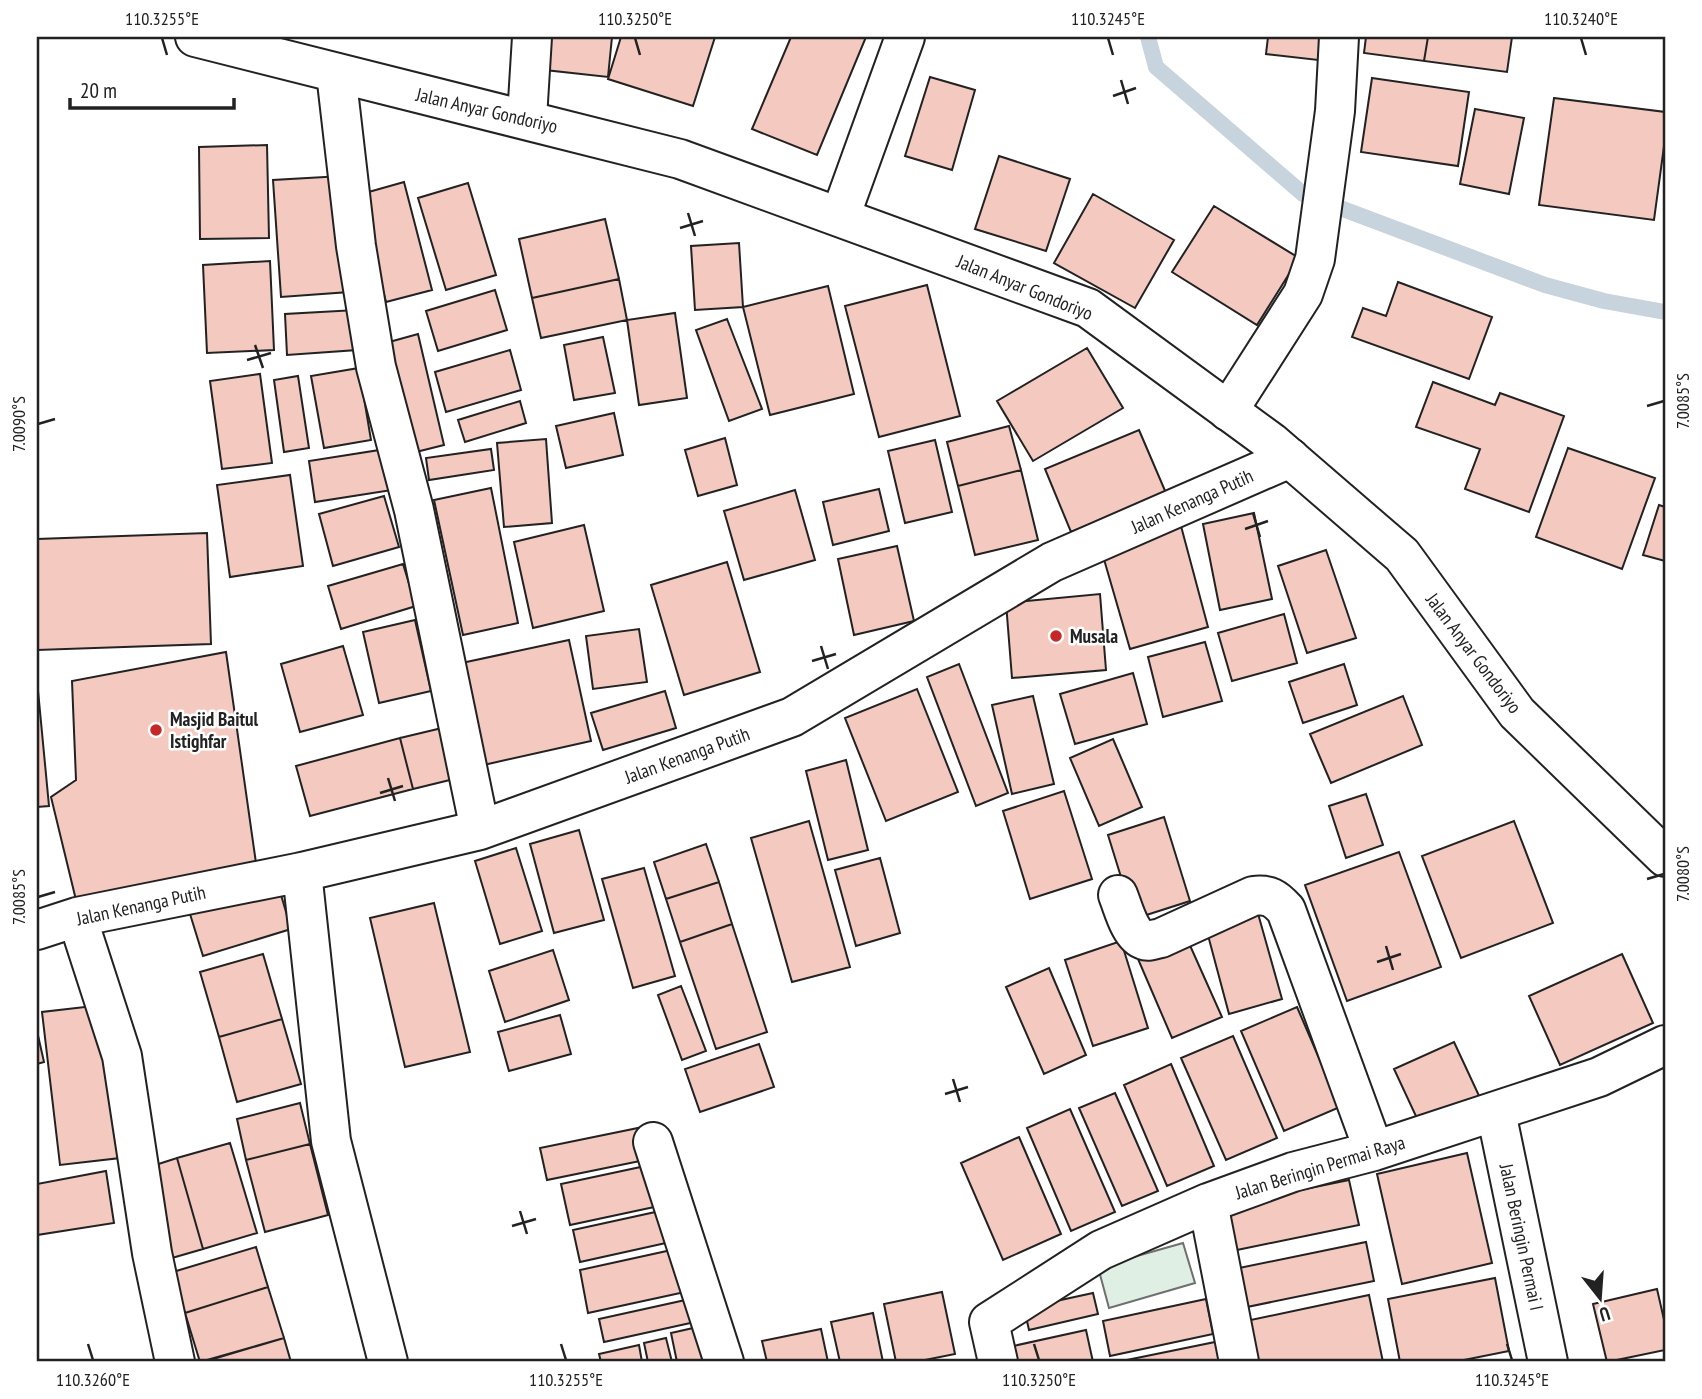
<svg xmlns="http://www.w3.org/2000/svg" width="1702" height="1399" font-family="'PT Sans Narrow',sans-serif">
	<rect width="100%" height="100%" fill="#fff"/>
	<path fill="#e0efe3" stroke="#6f6f6f" stroke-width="2" d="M 1183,1243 L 1195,1283 L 1109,1308 L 1098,1267 Z"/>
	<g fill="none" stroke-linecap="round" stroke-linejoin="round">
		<path stroke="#c7d3dd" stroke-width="16" d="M 1148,37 L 1156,67 L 1303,194 L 1545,285 L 1604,301 L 1665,312"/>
	</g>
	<path fill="#f3c9c0" stroke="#222" stroke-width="2" d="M 540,37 L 612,37 L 608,77 L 536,69 Z
		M 621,37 L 715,37 L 693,106 L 608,79 Z
		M 791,37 L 866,37 L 817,155 L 752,129 Z
		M 1268,37 L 1321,37 L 1318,60 L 1266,54 Z
		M 1366,37 L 1428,37 L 1424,61 L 1364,53 Z
		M 1428,37 L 1512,37 L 1507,72 L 1424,61 Z
		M 930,77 L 975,90 L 952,170 L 905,156 Z
		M 1372,78 L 1469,92 L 1458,166 L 1361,152 Z
		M 1554,98 L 1665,112 L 1665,139 L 1654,220 L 1539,205 Z
		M 1475,109 L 1524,118 L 1509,194 L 1460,184 Z
		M 267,145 L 269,238 L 200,239 L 199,147 Z
		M 999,156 L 1070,179 L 1046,251 L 975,229 Z
		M 342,176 L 349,292 L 281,297 L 273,180 Z
		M 404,182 L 432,290 L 386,302 L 358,195 Z
		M 468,183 L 496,275 L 446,290 L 418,198 Z
		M 1093,194 L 1174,240 L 1135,308 L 1054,263 Z
		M 1214,206 L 1299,258 L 1257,325 L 1172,272 Z
		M 605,219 L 619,279 L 532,298 L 519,239 Z
		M 739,243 L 743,307 L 695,310 L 691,246 Z
		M 270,261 L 274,350 L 207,353 L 203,265 Z
		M 619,279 L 627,320 L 541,338 L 532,298 Z
		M 1398,282 L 1492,317 L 1469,379 L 1352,337 L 1363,308 L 1386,316 Z
		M 927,285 L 960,416 L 879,437 L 845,306 Z
		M 828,286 L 854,394 L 770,415 L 743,307 Z
		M 495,290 L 507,330 L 438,351 L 426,311 Z
		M 356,310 L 357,350 L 287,355 L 285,314 Z
		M 675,313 L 687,398 L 639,405 L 627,320 Z
		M 727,319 L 762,409 L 729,421 L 696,330 Z
		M 418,334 L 444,445 L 408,454 L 382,344 Z
		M 603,337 L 615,393 L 574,400 L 564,345 Z
		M 1087,348 L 1123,408 L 1033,461 L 997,401 Z
		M 510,350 L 521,390 L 446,412 L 435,372 Z
		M 359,368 L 371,440 L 324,448 L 311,376 Z
		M 260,374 L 272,463 L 222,469 L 210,381 Z
		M 298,376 L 309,448 L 284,452 L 274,380 Z
		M 1433,382 L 1495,405 L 1500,393 L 1564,416 L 1529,512 L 1465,489 L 1480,449 L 1416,427 Z
		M 520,401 L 526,423 L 465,442 L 458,420 Z
		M 614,413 L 623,455 L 566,468 L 556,426 Z
		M 1009,426 L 1021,470 L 958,486 L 947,442 Z
		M 1139,430 L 1166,493 L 1071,532 L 1045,469 Z
		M 725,438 L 737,485 L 698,496 L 685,450 Z
		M 546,439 L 552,523 L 504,527 L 497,443 Z
		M 935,440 L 952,512 L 905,523 L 888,451 Z
		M 1568,448 L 1655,478 L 1622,569 L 1536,537 Z
		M 386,449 L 392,490 L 315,502 L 309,461 Z
		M 491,449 L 494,470 L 429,480 L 426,458 Z
		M 1021,470 L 1038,540 L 975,555 L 958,486 Z
		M 290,475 L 303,566 L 230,577 L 217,485 Z
		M 491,488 L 518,623 L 463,635 L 434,500 Z
		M 879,489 L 889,531 L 833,545 L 823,502 Z
		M 795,490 L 815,560 L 744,580 L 724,511 Z
		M 384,496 L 399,547 L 333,566 L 319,514 Z
		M 1659,505 L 1665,507 L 1665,561 L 1643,555 Z
		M 1254,513 L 1272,599 L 1220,610 L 1203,524 Z
		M 584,525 L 604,611 L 533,628 L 514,542 Z
		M 1181,526 L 1208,627 L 1130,649 L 1101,549 Z
		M 207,533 L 211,644 L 37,650 L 37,539 Z
		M 897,546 L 914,621 L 854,635 L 838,559 Z
		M 1326,550 L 1356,638 L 1307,653 L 1278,566 Z
		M 727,562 L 760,672 L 684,695 L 651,585 Z
		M 403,564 L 416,606 L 341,629 L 328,586 Z
		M 1100,594 L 1106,670 L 1012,678 L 1006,603 Z
		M 1284,614 L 1297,663 L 1232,681 L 1218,633 Z
		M 415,620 L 431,691 L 379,703 L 363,632 Z
		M 639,629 L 647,682 L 593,689 L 586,636 Z
		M 569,640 L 591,741 L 479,766 L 457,664 Z
		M 1205,642 L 1222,701 L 1163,717 L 1148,657 Z
		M 343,646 L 363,715 L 300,732 L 281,664 Z
		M 226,652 L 256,863 L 76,900 L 51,797 L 76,780 L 72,681 Z
		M 959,664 L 1008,793 L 976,806 L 927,677 Z
		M 1344,664 L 1357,705 L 1303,723 L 1289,682 Z
		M 1133,673 L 1147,724 L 1075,744 L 1060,694 Z
		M 37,680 L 49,806 L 37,807 Z
		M 917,689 L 958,792 L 886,821 L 845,718 Z
		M 665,691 L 676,728 L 603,750 L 591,713 Z
		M 1033,696 L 1054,784 L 1012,794 L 992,705 Z
		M 1403,696 L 1422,745 L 1331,783 L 1310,734 Z
		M 442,728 L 454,779 L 413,789 L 400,738 Z
		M 400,738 L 413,789 L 310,816 L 296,766 Z
		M 1113,739 L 1142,807 L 1099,826 L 1070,758 Z
		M 846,760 L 868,850 L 828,860 L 806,771 Z
		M 1064,791 L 1092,879 L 1030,899 L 1003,811 Z
		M 1366,794 L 1383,845 L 1346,858 L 1329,806 Z
		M 1164,817 L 1190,901 L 1134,919 L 1108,835 Z
		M 809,821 L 850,967 L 792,982 L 751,838 Z
		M 1514,821 L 1553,923 L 1461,958 L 1422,856 Z
		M 579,830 L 604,920 L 554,933 L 530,844 Z
		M 706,844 L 719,882 L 666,899 L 654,862 Z
		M 516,848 L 542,931 L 500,944 L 475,861 Z
		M 1399,852 L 1441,967 L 1347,1001 L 1305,885 Z
		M 880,858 L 900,933 L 856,946 L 835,870 Z
		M 644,868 L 675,976 L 633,988 L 602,879 Z
		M 719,882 L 732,924 L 680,942 L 666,899 Z
		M 279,888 L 291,929 L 203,956 L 190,914 Z
		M 434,903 L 470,1052 L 405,1067 L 370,918 Z
		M 1257,910 L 1282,999 L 1229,1014 L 1205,924 Z
		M 732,924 L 767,1032 L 716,1049 L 680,942 Z
		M 1184,932 L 1222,1017 L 1172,1038 L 1135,952 Z
		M 1121,941 L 1148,1028 L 1093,1046 L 1065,960 Z
		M 553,950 L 569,1000 L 505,1022 L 489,971 Z
		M 263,954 L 282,1019 L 219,1037 L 200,972 Z
		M 1622,954 L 1653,1023 L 1560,1065 L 1529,996 Z
		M 1049,968 L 1086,1055 L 1044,1074 L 1006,987 Z
		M 681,986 L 706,1051 L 682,1060 L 658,995 Z
		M 102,1005 L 120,1158 L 60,1165 L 42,1012 Z
		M 1297,1007 L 1340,1107 L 1284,1131 L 1241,1031 Z
		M 560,1015 L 571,1054 L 509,1071 L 498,1032 Z
		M 282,1019 L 301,1084 L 237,1102 L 219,1037 Z
		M 37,1031 L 44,1062 L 37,1064 Z
		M 1233,1036 L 1277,1138 L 1226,1160 L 1181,1058 Z
		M 1454,1042 L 1481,1100 L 1421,1127 L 1394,1069 Z
		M 759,1044 L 774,1087 L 700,1112 L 685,1069 Z
		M 1171,1064 L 1214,1166 L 1167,1186 L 1124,1085 Z
		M 1115,1093 L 1158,1191 L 1122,1206 L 1079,1108 Z
		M 300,1103 L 310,1144 L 246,1160 L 237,1119 Z
		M 1070,1109 L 1115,1212 L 1071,1231 L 1027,1128 Z
		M 638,1128 L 645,1160 L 547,1180 L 540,1148 Z
		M 1019,1137 L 1061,1234 L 1003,1260 L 961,1163 Z
		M 230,1143 L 257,1233 L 203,1249 L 177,1158 Z
		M 310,1144 L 328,1215 L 265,1232 L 246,1160 Z
		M 1467,1153 L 1492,1263 L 1402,1284 L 1377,1174 Z
		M 177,1158 L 203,1249 L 172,1258 L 146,1168 Z
		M 650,1165 L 659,1206 L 570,1225 L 561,1184 Z
		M 106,1171 L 114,1223 L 37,1235 L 37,1184 Z
		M 1349,1180 L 1359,1225 L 1232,1251 L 1223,1206 Z
		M 660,1211 L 666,1243 L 580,1262 L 573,1230 Z
		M 1366,1242 L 1374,1281 L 1247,1307 L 1239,1268 Z
		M 256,1247 L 268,1287 L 185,1313 L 173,1272 Z
		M 676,1249 L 685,1292 L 588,1313 L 580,1270 Z
		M 1495,1278 L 1509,1351 L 1454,1362 L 1400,1362 L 1388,1299 Z
		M 268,1287 L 284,1338 L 200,1362 L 185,1313 Z
		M 1657,1289 L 1665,1324 L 1665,1350 L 1607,1362 L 1593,1304 Z
		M 942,1292 L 955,1354 L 915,1362 L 896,1362 L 884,1304 Z
		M 1093,1293 L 1098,1314 L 1029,1330 L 1024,1308 Z
		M 1369,1295 L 1383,1362 L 1255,1362 L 1246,1321 Z
		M 690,1299 L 695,1322 L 604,1342 L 599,1319 Z
		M 1206,1299 L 1213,1334 L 1110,1356 L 1103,1321 Z
		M 873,1313 L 883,1362 L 840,1362 L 831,1322 Z
		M 702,1326 L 710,1362 L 677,1362 L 671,1333 Z
		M 821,1329 L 828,1362 L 767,1362 L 762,1341 Z
		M 1086,1330 L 1093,1362 L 1007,1362 L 1004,1348 Z
		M 284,1338 L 291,1362 L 203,1362 Z
		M 666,1338 L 672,1362 L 648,1362 L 644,1343 Z
		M 1220,1341 L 1224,1362 L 1117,1362 Z
		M 639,1345 L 642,1362 L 601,1362 L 599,1354 Z"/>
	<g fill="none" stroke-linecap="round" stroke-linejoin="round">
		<g stroke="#222" stroke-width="42">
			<path id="street" d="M 336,73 L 356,246 L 376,367 L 414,510 L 480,830
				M 527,118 L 532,37
				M 840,217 L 905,37
				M 1228,411 L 1303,294 L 1315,259 L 1335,111 L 1339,37
				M 302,872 L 331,1141 L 388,1362
				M 1118,895 C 1123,907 1130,936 1144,940 C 1149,942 1155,939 1161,938 L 1253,896 C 1269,894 1275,898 1286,910 L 1374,1151
				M 77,917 L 122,1056 L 152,1253 L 175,1362
				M 37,930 L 77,917 L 302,872 L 480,830 L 792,717 L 1052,562 L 1290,458
				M 1496,1112 L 1548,1362
				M 653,1142 L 724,1362
				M 1208,1203 L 1239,1362
				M 998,1362 L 989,1322 L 1101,1250 L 1208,1203 L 1293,1172 L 1374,1151 L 1599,1077 L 1665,1045"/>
		</g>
		<g stroke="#222" stroke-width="42">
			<path id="secondary" d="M 195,37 L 680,159 L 1088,308 L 1271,442 L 1402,555 L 1517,713 L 1665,857"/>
		</g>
		<use href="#street" stroke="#fff" stroke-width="38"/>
		<use href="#secondary" stroke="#fff" stroke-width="38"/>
	</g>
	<path fill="none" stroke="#222" stroke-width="2.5" d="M 162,38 L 167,55M 635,38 L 640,55M 1108,38 L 1113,55M 1581,38 L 1586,55M 1121,80 L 1128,104M 1113,96 L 1136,88M 688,213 L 695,236M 680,228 L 703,221M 255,345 L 263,368M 247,360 L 271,353M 1647,406 L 1664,401M 38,424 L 55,419M 1253,513 L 1260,537M 1245,529 L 1268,521M 821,646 L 828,669M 812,661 L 836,654M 388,778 L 395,801M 380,793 L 403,786M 1647,879 L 1664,874M 38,897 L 55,892M 1386,946 L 1393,970M 1377,962 L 1401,954M 953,1079 L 960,1102M 945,1094 L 968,1087M 520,1211 L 527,1234M 512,1226 L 536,1219M 88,1344 L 93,1360M 561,1344 L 566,1360M 1034,1344 L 1039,1360M 1507,1344 L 1512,1360"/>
	<g fill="#c62828" stroke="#fff" stroke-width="2.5">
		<circle cx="1056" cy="636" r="7"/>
		<circle cx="156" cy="730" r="7"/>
	</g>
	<g text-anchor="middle" stroke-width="5" stroke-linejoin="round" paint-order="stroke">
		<g font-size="19" fill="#222" stroke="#fff">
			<text transform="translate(487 110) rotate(13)" y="7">Jalan Anyar Gondoriyo</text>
			<text transform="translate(1025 287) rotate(22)" y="7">Jalan Anyar Gondoriyo</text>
			<text transform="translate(1192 501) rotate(-24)" y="7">Jalan Kenanga Putih</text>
			<text transform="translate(1474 653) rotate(53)" y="7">Jalan Anyar Gondoriyo</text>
			<text transform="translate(687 755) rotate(-20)" y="7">Jalan Kenanga Putih</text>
			<text transform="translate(141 905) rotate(-12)" y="7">Jalan Kenanga Putih</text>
			<text transform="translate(1320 1167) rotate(-17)" y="7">Jalan Beringin Permai Raya</text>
			<text transform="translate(1522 1237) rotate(78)" y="7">Jalan Beringin Permai I</text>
		</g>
		<g font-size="19" font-weight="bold" fill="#222" stroke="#fff" text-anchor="start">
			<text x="1070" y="643">Musala</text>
			<text x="170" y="726">Masjid Baitul<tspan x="170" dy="22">Istighfar</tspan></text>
		</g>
	</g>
	<rect width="1702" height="1399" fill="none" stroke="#ffffff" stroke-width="77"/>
	<g transform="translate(1600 1298) rotate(163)" stroke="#ffffff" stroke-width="5" paint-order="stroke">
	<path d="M0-5L12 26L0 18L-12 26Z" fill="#222222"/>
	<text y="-10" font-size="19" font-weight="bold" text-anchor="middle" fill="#222222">U</text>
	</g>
	<path d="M70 98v10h164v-10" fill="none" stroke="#222222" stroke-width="3.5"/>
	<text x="80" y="98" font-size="21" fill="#222222" stroke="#ffffff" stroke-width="5" paint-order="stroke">20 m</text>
	<rect x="38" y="38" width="1626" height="1322" fill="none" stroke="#222" stroke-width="2.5"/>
	<g font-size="18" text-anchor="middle" fill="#222">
		<text x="162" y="25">110.3255°E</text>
		<text x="635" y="25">110.3250°E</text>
		<text x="1108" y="25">110.3245°E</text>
		<text x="1581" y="25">110.3240°E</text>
		<text transform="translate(1683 401) rotate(-90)" y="6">7.0085°S</text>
		<text transform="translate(19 424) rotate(-90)" y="6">7.0090°S</text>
		<text transform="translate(1683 874) rotate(-90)" y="6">7.0080°S</text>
		<text transform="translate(19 897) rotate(-90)" y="6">7.0085°S</text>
		<text x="93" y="1386">110.3260°E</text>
		<text x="566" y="1386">110.3255°E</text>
		<text x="1039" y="1386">110.3250°E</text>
		<text x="1512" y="1386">110.3245°E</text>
	</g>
</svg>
